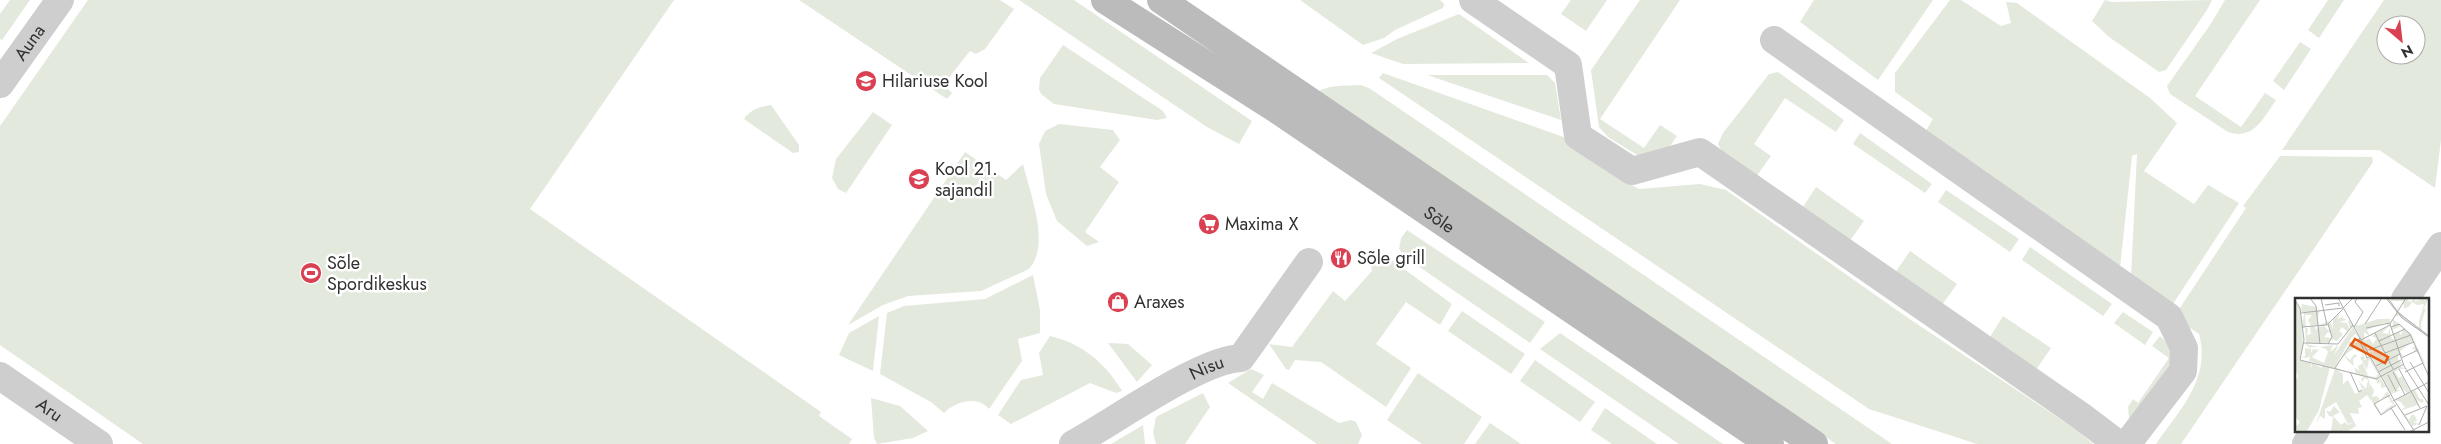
<svg xmlns="http://www.w3.org/2000/svg" width="2441" height="444" font-family="Jost,sans-serif">
	<rect width="100%" height="100%" fill="#fff"/>
	<path fill="#e4e9dd" fill-rule="evenodd" d="M 10,0 L 30,0 L 2,40 L 0,39 L 0,14 Z
		M 88,0 L 674,0 L 530,209 L 821,412 L 819,416 L 852,439 L 849,444 L 143,444 L 0,345 L 0,126 Z
		M 799,0 L 1000,0 L 1014,9 L 985,49 L 976,54 L 970,51 L 947,80 L 944,85 L 952,93 L 947,99 Z
		M 1019,0 L 1074,0 L 1252,121 L 1239,144 L 1207,127 Z
		M 1300,0 L 1440,0 L 1444,4 L 1443,8 L 1395,30 L 1384,38 L 1363,45 Z
		M 1571,0 L 1607,0 L 1586,31 L 1561,14 Z
		M 1640,0 L 1680,0 L 1600,119 L 1644,148 L 1660,125 L 1677,136 L 1666,152 L 1642,158 L 1608,137 L 1599,127 L 1591,70 Z
		M 1814,0 L 1933,0 L 1878,80 L 1800,22 Z
		M 1950,0 L 1961,0 L 2001,26 L 2011,23 L 2006,2 L 2017,3 L 2150,98 L 2177,123 L 2144,171 L 2194,204 L 2208,185 L 2239,203 L 2173,304 L 2131,277 L 2137,154 L 2132,156 L 2120,268 L 1924,134 L 1933,119 L 1895,92 L 1895,73 Z
		M 2105,0 L 2111,2 L 2212,0 L 2207,10 L 2166,70 L 2159,72 L 2109,37 L 2092,21 Z
		M 2225,0 L 2260,0 L 2195,96 L 2241,127 L 2265,93 L 2276,100 C 2264,117 2254,141 2228,132 L 2170,94 L 2167,86 L 2210,25 Z
		M 2328,0 L 2344,0 L 2319,38 L 2308,30 Z
		M 2384,0 L 2441,0 L 2441,140 L 2435,188 L 2379,150 L 2282,150 ZM 2386,25 L 2416,25 L 2416,55 L 2386,55 Z
		M 1459,14 L 1529,63 L 1403,64 L 1371,53 L 1397,39 Z
		M 2300,42 L 2311,49 L 2284,90 L 2273,81 Z
		M 1063,45 L 1163,111 L 1167,118 L 1157,120 L 1054,104 L 1041,94 L 1039,89 L 1040,78 Z
		M 1778,72 L 1844,120 L 1836,132 L 1785,98 L 1754,144 L 1771,156 L 1753,181 L 1722,152 L 1718,144 L 1723,133 L 1769,74 Z
		M 1383,73 L 1572,140 L 1617,177 L 1639,189 L 1700,184 L 1726,190 L 1911,320 L 2077,430 L 2093,444 L 1977,444 L 1869,409 L 1379,78 Z
		M 1427,75 L 1547,75 L 1555,83 L 1561,120 Z
		M 1361,85 L 1369,88 L 1892,444 L 1836,444 L 1317,92 C 1330,84 1346,86 1361,85 Z
		M 771,105 L 799,145 L 799,152 L 793,153 L 744,119 C 749,110 762,106 771,105 Z
		M 873,112 L 892,125 L 846,193 L 838,189 L 832,178 L 836,159 Z
		M 1059,124 L 1113,130 L 1120,140 L 1100,167 L 1119,182 L 1085,232 L 1099,242 L 1087,246 L 1057,221 L 1046,194 L 1039,144 L 1045,131 Z
		M 1860,133 L 1932,184 L 1925,193 L 1853,144 Z
		M 965,152 L 1006,180 L 1023,164 C 1030,194 1051,244 1029,269 L 981,291 L 908,296 L 883,305 L 848,325 Z
		M 2280,156 L 2372,157 L 2373,162 L 2181,444 L 2156,444 C 2180,409 2211,379 2199,334 L 2174,317 L 2246,208 L 2243,206 Z
		M 1816,187 L 1864,221 L 1849,242 L 1801,210 Z
		M 1946,190 L 2019,239 L 2010,252 L 1938,202 Z
		M 1407,230 L 1545,322 L 1530,343 L 1405,257 L 1399,249 L 1401,238 Z
		M 2030,247 L 2112,304 L 2103,316 L 2022,260 Z
		M 1375,248 L 1452,304 L 1440,325 L 1406,302 L 1376,344 L 1411,368 L 1386,407 L 1321,362 L 1295,360 L 1289,370 L 1286,369 L 1269,344 L 1292,347 L 1333,291 L 1345,301 L 1372,271 L 1370,258 L 1373,253 L 1371,251 Z
		M 1910,251 L 1957,284 L 1942,305 L 1895,273 Z
		M 1033,275 L 1040,310 L 1040,333 L 1018,339 L 1022,361 L 989,409 C 978,395 955,401 944,413 L 931,402 L 880,374 L 887,313 L 904,306 L 985,299 Z
		M 1462,311 L 1525,354 L 1511,374 L 1448,331 Z
		M 2123,312 L 2153,332 L 2145,345 L 2114,323 Z
		M 879,316 L 873,371 L 839,355 L 849,333 Z
		M 2003,316 L 2051,348 L 2036,370 L 1990,337 Z
		M 1560,333 L 1723,444 L 1679,444 L 1540,349 Z
		M 1050,336 C 1081,343 1106,363 1122,391 L 1116,393 L 1090,383 L 1011,424 L 998,415 L 1021,380 L 1043,375 L 1039,353 Z
		M 2160,336 L 2171,347 L 2174,363 L 2140,415 L 2129,418 L 2128,407 L 2133,399 L 2138,403 L 2169,358 L 2152,346 Z
		M 1108,343 L 1128,344 L 1152,365 L 1137,382 Z
		M 1535,360 L 1595,402 L 1580,422 L 1520,381 Z
		M 1251,369 L 1264,375 L 1252,392 L 1263,399 L 1272,383 L 1339,423 L 1351,420 L 1356,422 L 1362,435 L 1358,444 L 1317,444 L 1228,383 Z
		M 1418,373 L 1482,417 L 1464,444 L 1422,444 L 1387,420 Z
		M 1203,393 L 1210,407 L 1185,444 L 1156,444 L 1153,433 L 1156,417 Z
		M 871,398 L 900,406 L 928,431 L 913,438 L 877,444 L 874,438 Z
		M 1605,408 L 1657,444 L 1612,444 L 1591,430 Z
		M 1490,423 L 1521,444 L 1475,444 Z
		M 1143,425 L 1145,444 L 1111,444 Z"/>
	<g fill="none" stroke-linecap="round" stroke-linejoin="round">
		<g stroke="#cecece" stroke-width="28">
			<path d="M 1473,0 L 1568,65 L 1578,136 L 1632,171 L 1700,152 L 2081,416 L 2118,444"/>
			<path d="M 1774,40 L 2169,317 L 2184,348 L 2183,371 L 2127,444"/>
			<path id="s1" d="M 0,84 L 60,0"/>
			<path d="M 2405,299 L 2441,246"/>
			<path id="s2" d="M 0,376 L 99,444"/>
			<path id="s3" d="M 1073,444 C 1112,423 1201,359 1241,358 L 1309,262"/>
			<path d="M 2306,444 L 2316,430"/>
		</g>
		<g stroke="#bbb" stroke-width="28">
			<path id="s4" d="M 1105,0 L 1276,109 L 1770,444"/>
			<path d="M 1161,0 L 1814,444"/>
		</g>
	</g>
	<defs>
		<g id="school-disc" transform="scale(1.125)"><circle r="9.5" fill="#d94153" stroke="#fff"/><path d="M0-5L7-2L0 1L-7-2ZM-4 1L0 2.5L4 1V4Q0 6-4 4Z" fill="#fff"/></g>
		<g id="supermarket-disc" transform="scale(1.125)"><circle r="9.5" fill="#d94153" stroke="#fff"/><path d="M-6-5.5h2.5l.6 2H6L4.5 2H-2.5L-4.4-4H-6ZM-1.5 3.2a1.3 1.3 0 1 0 .1 0ZM3 3.2a1.3 1.3 0 1 0 .1 0Z" fill="#fff"/></g>
		<g id="restaurant-disc" transform="scale(1.125)"><circle r="9.5" fill="#d94153" stroke="#fff"/><path d="M-5-6h1v4h1v-4h1v4h1v-4h1v5L-1.5 .5V6h-2V.5L-5-1ZM5-6V6H3V1.5H1.5Q1.5-4 5-6Z" fill="#fff"/></g>
		<g id="stadium-disc" transform="scale(1.125)"><circle r="9.5" fill="#d94153" stroke="#fff"/><path d="M0-5a6.5 5 0 1 0 0 10a6.5 5 0 1 0 0-10ZM-3.5-1.8h7v3.6h-7Z" fill="#fff"/></g>
		<g id="shop-disc" transform="scale(1.125)"><circle r="9.5" fill="#d94153" stroke="#fff"/><path d="M-5-2.5h2.3a2.7 3.5 0 0 1 5.4 0H5L5.5 6h-11ZM-1.5-2.5h3a1.5 2.3 0 0 0-3 0Z" fill="#fff"/></g>
	</defs>
	<g fill-rule="evenodd">
		<use href="#school-disc" x="866" y="81"/>
		<use href="#school-disc" x="919" y="179"/>
		<use href="#supermarket-disc" x="1209" y="224"/>
		<use href="#restaurant-disc" x="1341" y="258"/>
		<use href="#stadium-disc" x="311" y="273"/>
		<use href="#shop-disc" x="1118" y="302"/>
	</g>
	<g text-anchor="middle" stroke-width="5" stroke-linejoin="round" paint-order="stroke">
		<g font-size="18" fill="#313131" stroke="#fff">
			<text dy="6" stroke="none"><textPath href="#s1" startOffset="51">Auna</textPath></text>
			<text dy="6" stroke="none"><textPath href="#s4" startOffset="400">Sõle</textPath></text>
			<text dy="6" stroke="none"><textPath href="#s3" startOffset="154">Nisu</textPath></text>
			<text dy="6" stroke="none"><textPath href="#s2" startOffset="60">Aru</textPath></text>
		</g>
		<g font-size="18" fill="#313131" stroke="#fff" text-anchor="start">
			<text x="882" y="87">Hilariuse Kool</text>
			<text x="935" y="175">Kool 21.<tspan x="935" dy="21">sajandil</tspan></text>
			<text x="1225" y="230">Maxima X</text>
			<text x="1357" y="264">Sõle grill</text>
			<text x="327" y="269">Sõle<tspan x="327" dy="21">Spordikeskus</tspan></text>
			<text x="1134" y="308">Araxes</text>
		</g>
	</g>
	<g transform="translate(2295 298)">
		<rect width="134" height="134" fill="#fff"/>
		<path d="M 96,0 L 111,0 L 115,4 L 120,0 L 120,4 L 125,0 L 122,6 L 126,0 L 134,0 L 128,12 L 131,10 L 126,26 L 127,33 L 134,39 L 134,40 L 105,18 L 100,18 L 103,12 L 102,10 L 103,8 L 103,13 L 124,30 L 124,23 L 129,6 L 122,7 L 117,4 L 111,13 L 114,8 L 109,11 L 108,3 L 96,3 ZM 0,3 L 5,10 L 7,29 L 9,15 L 17,14 L 6,14 L 7,6 L 21,9 L 22,17 L 22,13 L 25,13 L 22,19 L 24,27 L 36,22 L 31,27 L 16,28 L 13,22 L 17,17 L 10,17 L 11,29 L 7,30 L 8,48 L 4,62 L 16,65 L 17,72 L 17,65 L 27,70 L 27,67 L 14,63 L 15,58 L 12,60 L 6,59 L 10,58 L 10,50 L 16,51 L 10,46 L 24,49 L 16,49 L 16,55 L 18,51 L 24,52 L 17,59 L 29,65 L 33,54 L 31,51 L 25,49 L 38,47 L 35,54 L 44,46 L 39,57 L 58,29 L 55,30 L 53,23 L 54,22 L 56,25 L 64,40 L 60,36 L 54,43 L 59,46 L 66,41 L 85,78 L 80,81 L 85,80 L 91,89 L 86,90 L 86,84 L 82,86 L 81,81 L 73,79 L 75,87 L 72,89 L 76,87 L 79,93 L 77,99 L 82,98 L 85,102 L 92,94 L 91,91 L 101,109 L 96,104 L 93,105 L 96,103 L 93,99 L 88,100 L 80,105 L 86,115 L 97,107 L 99,109 L 86,116 L 72,97 L 64,103 L 67,109 L 63,110 L 64,116 L 55,115 L 61,128 L 51,134 L 36,134 L 38,119 L 34,118 L 31,112 L 35,114 L 39,108 L 45,114 L 38,118 L 46,127 L 50,124 L 53,127 L 59,124 L 53,126 L 41,104 L 30,111 L 30,121 L 25,118 L 21,126 L 40,71 L 35,69 L 24,112 L 12,133 L 3,134 L 0,129 L 0,124 L 2,128 L 5,124 L 0,119 L 0,83 L 3,79 L 2,73 L 0,80 ZM 54,44 L 54,49 L 46,61 L 50,58 L 53,63 L 59,68 L 58,61 L 63,57 L 59,57 L 61,54 L 55,62 L 50,57 L 61,49 L 61,53 L 68,50 L 62,54 L 69,52 L 74,59 L 68,63 L 70,60 L 66,55 L 68,59 L 65,59 L 72,72 L 74,61 L 83,76 L 81,79 L 73,78 L 68,65 L 63,68 L 64,73 L 59,69 L 61,75 L 51,73 L 69,79 L 66,81 L 67,84 L 70,80 L 73,82 L 71,91 L 63,82 L 68,92 L 60,96 L 53,82 L 48,86 L 48,76 L 42,72 L 52,74 L 40,69 ZM 44,16 L 43,21 L 46,19 L 52,22 L 44,24 L 52,25 L 54,30 L 54,32 L 48,41 L 52,33 L 47,29 L 44,33 L 48,36 L 42,43 L 36,41 L 36,35 L 33,34 L 29,39 L 36,40 L 33,46 L 11,45 L 10,30 L 13,30 L 12,37 L 16,36 L 15,29 L 20,29 L 21,32 L 23,29 L 29,28 L 34,33 L 34,26 L 36,24 L 38,31 L 38,21 ZM 83,21 L 96,21 L 94,27 L 89,25 L 72,32 L 75,38 L 74,38 L 69,34 L 70,43 L 74,40 L 78,46 L 82,40 L 76,38 L 94,28 L 87,35 L 93,36 L 95,30 L 95,38 L 101,44 L 99,36 L 104,34 L 106,37 L 108,31 L 106,28 L 97,32 L 98,21 L 116,36 L 129,63 L 130,68 L 125,57 L 117,50 L 121,48 L 118,43 L 105,53 L 108,58 L 103,57 L 103,62 L 107,65 L 104,68 L 111,71 L 104,71 L 100,74 L 104,80 L 107,78 L 115,93 L 112,95 L 105,88 L 102,92 L 107,92 L 96,96 L 99,102 L 74,54 L 78,53 L 72,52 L 60,29 L 64,23 L 62,28 ZM 120,92 L 124,100 L 129,102 L 127,105 L 122,102 L 123,107 L 107,112 L 114,122 L 117,116 L 120,118 L 122,123 L 119,124 L 124,126 L 117,128 L 106,112 L 113,107 L 109,109 L 106,104 L 100,102 Z" fill="#e4e9dd" fill-rule="evenodd"/>
		<path fill="none" stroke="#adadad" stroke-width="1" d="M 15,0 L 21,8 L 25,46M 26,0 L 32,27M 43,0 L 99,102 L 120,134M 91,0 L 102,14 L 134,38M 93,0 L 107,20 L 134,39M 111,0 L 95,26 L 109,68 L 134,107M 0,2 L 5,10 L 9,42 L 5,62 L 81,81 L 109,66M 30,7 L 44,5 L 44,8M 6,15 L 48,10 L 58,0M 70,26 L 87,0M 7,29 L 32,27 L 48,11M 59,29 L 68,14 L 60,4 L 62,0M 96,29 L 104,26 L 115,36 L 134,79M 71,30 L 95,25M 80,35 L 98,71M 64,41 L 72,60 L 75,58M 66,42 L 95,27M 84,43 L 110,31M 9,45 L 43,46 L 58,27M 33,46 L 37,39 L 33,26M 74,52 L 116,37M 90,55 L 119,44M 106,60 L 123,52M 115,64 L 134,95M 81,68 L 105,56M 40,70 L 57,44 L 66,40M 104,71 L 125,110M 55,74 L 64,94 L 67,92M 83,74 L 106,62M 98,74 L 110,97M 110,74 L 128,65M 93,77 L 101,93M 95,97 L 79,106 L 86,117 L 101,107M 98,103 L 134,84M 96,110 L 110,132M 110,117 L 132,108M 124,127 L 132,108M 114,134 L 134,124"/>
		<path fill="#e8590c" fill-opacity="0.15" stroke="#e8590c" stroke-width="2.5" d="M 60,41 L 93,59 L 90,65 L 56,47 Z"/>
		<rect width="134" height="134" fill="none" stroke="#313131" stroke-width="2.5"/>
	</g>
	<g transform="translate(2401 40) rotate(152)"><circle r="24" fill="#ffffff" stroke="#adadad"/>
	<path d="M0-4L9 19L0 12L-9 19Z" fill="#d94153"/>
	<text y="-8" font-size="14" font-weight="bold" text-anchor="middle" fill="#313131">N</text>
	</g>
</svg>
